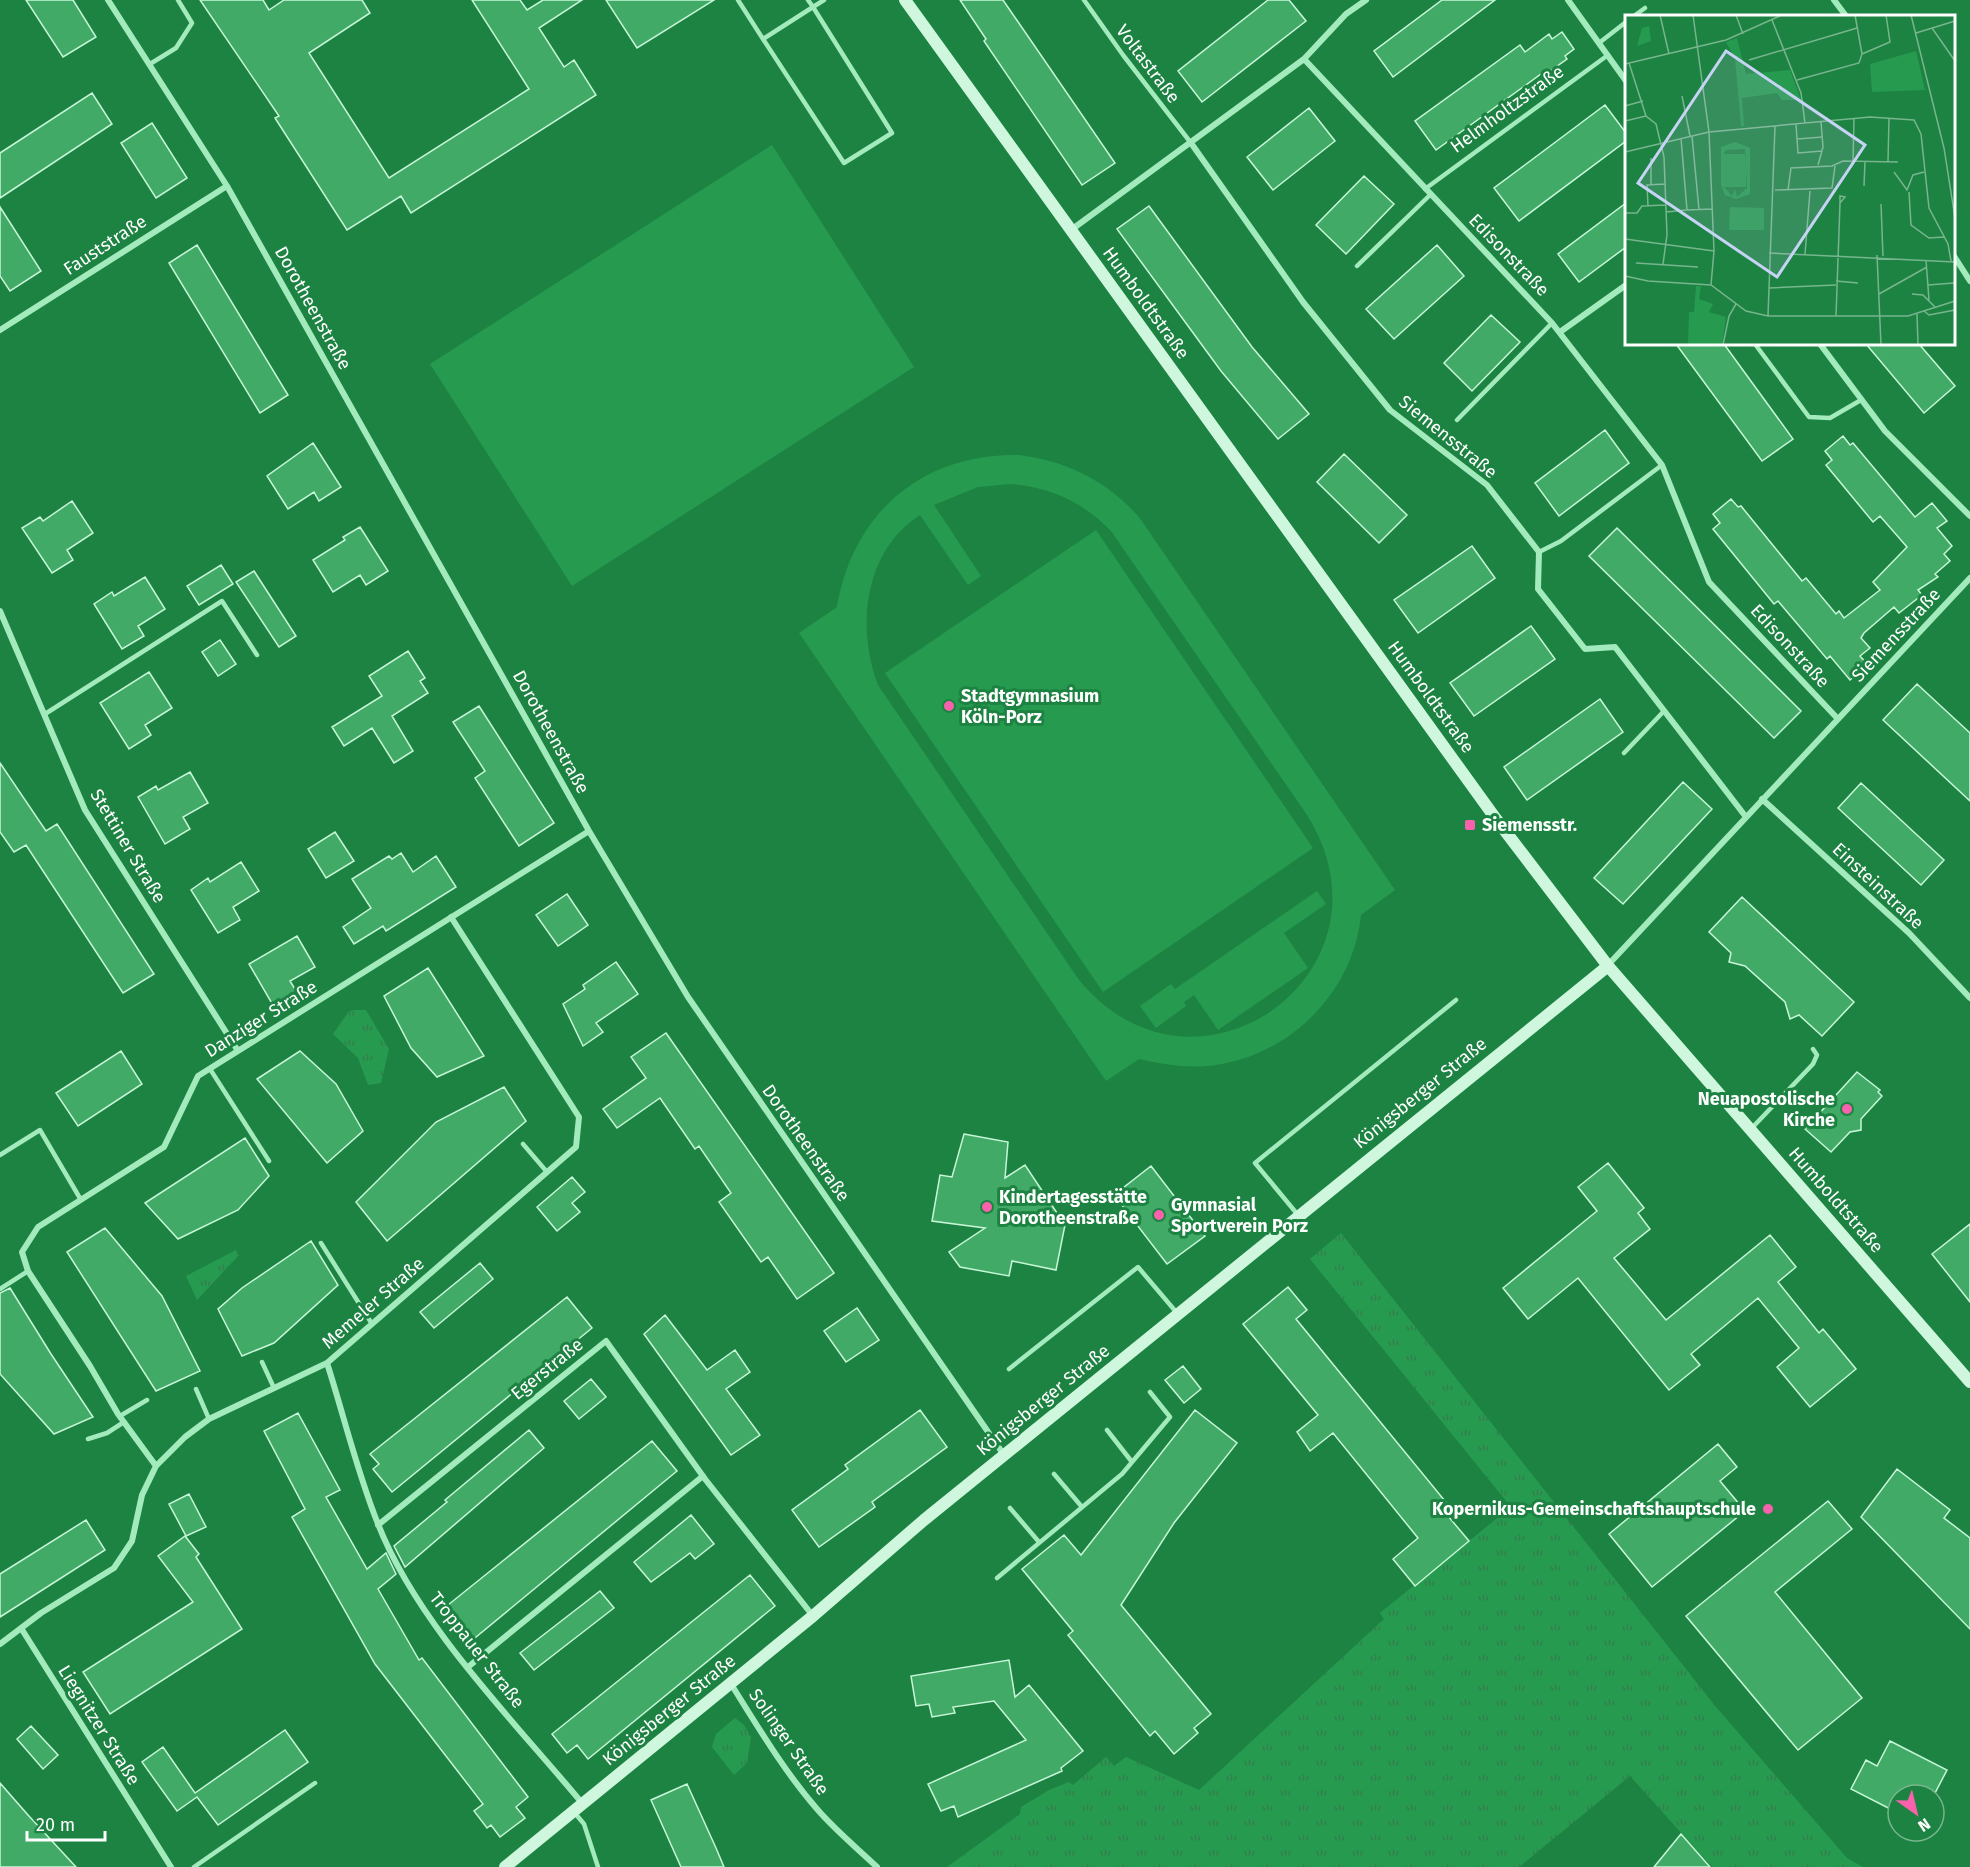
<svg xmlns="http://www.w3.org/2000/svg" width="1970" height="1867" font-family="'Fira Sans',sans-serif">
	<defs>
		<pattern id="grass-tufts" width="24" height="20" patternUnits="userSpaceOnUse" patternTransform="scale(1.5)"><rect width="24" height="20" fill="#269b4f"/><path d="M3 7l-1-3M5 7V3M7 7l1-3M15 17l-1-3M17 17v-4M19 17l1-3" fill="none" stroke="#337f4e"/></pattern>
	</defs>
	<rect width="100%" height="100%" fill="#1d8342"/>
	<path fill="url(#grass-tufts)" d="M 354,1010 L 366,1010 L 389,1049 L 381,1083 L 368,1085 L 358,1058 L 333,1034 L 349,1011 Z
		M 1341,1233 L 1716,1707 L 1847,1858 L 1863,1867 L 1712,1867 L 1630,1776 L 1519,1867 L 947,1867 L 1020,1814 L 1021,1807 L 1049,1790 L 1069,1782 L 1073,1785 L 1106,1757 L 1114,1766 L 1126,1757 L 1199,1790 L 1384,1619 L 1380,1613 L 1511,1507 L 1310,1259 Z
		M 236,1250 L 239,1255 L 197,1300 L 186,1276 Z
		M 735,1718 L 744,1725 L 751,1737 L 747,1763 L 734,1775 L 712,1747 L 716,1734 Z"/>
	<path fill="#269b4f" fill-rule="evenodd" d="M 772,145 L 914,367 L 572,586 L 430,364 Z
		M 1019,455 C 1067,461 1107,481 1139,517 L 1395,890 L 1361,915 C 1353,994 1287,1059 1207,1066 C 1184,1068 1162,1064 1139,1059 L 1106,1081 L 799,633 L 837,607 C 853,512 923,453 1019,455 ZM 1010,484 C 1050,487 1083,502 1111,531 L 1307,815 C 1405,971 1196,1122 1079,980 L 878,685 C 856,627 864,551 920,515 L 968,585 L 981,576 L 934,505 L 978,487 Z
		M 1096,530 L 1313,848 L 1103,992 L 885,673 Z
		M 1317,891 L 1326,904 L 1284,933 L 1308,968 L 1218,1030 L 1194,995 L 1184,1002 L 1186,1006 L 1156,1028 L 1140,1006 L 1171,984 L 1175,989 Z"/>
	<path fill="#41aa66" stroke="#c7f7d8" stroke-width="1.5" d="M 26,0 L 73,0 L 96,37 L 63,57 Z
		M 200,0 L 263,0 L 269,10 L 284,0 L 362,0 L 370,13 L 309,53 L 389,178 L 529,89 L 472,0 L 520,0 L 527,10 L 543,0 L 582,0 L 539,28 L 564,67 L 574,60 L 596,95 L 411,213 L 401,196 L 347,230 L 275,118 L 279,116 Z
		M 606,0 L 714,0 L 637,48 Z
		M 960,0 L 1003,0 L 1115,163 L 1082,185 L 984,41 L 986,39 Z
		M 1268,0 L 1289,0 L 1306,21 L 1202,102 L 1178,71 Z
		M 1442,0 L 1495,0 L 1393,77 L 1374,51 Z
		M 1562,32 L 1574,49 L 1565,56 L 1567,59 L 1543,76 L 1541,74 L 1436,150 L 1415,121 L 1520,45 L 1525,52 L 1549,34 L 1552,39 Z
		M 92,93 L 112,124 L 0,198 L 0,153 Z
		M 1605,105 L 1626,133 L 1626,141 L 1519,221 L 1494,188 Z
		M 1309,108 L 1335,141 L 1273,190 L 1247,157 Z
		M 152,123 L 187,178 L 156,198 L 121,143 Z
		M 1364,176 L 1394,204 L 1346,254 L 1316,225 Z
		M 1626,203 L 1626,247 L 1579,282 L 1558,254 Z
		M 1149,206 L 1252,347 L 1309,414 L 1278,439 L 1221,371 L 1117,229 Z
		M 0,207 L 41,271 L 10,291 L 0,276 Z
		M 197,245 L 288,395 L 260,413 L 169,263 Z
		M 1437,245 L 1464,276 L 1394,339 L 1366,309 Z
		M 1491,315 L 1520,342 L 1472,391 L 1444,363 Z
		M 1676,344 L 1724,344 L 1793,439 L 1762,461 Z
		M 1866,344 L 1919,344 L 1955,386 L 1924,413 Z
		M 1605,430 L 1629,463 L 1559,516 L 1535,483 Z
		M 1843,436 L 1850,445 L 1853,443 L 1915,517 L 1932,503 L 1947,521 L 1937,528 L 1952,546 L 1944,554 L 1950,561 L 1935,574 L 1938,577 L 1918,590 L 1922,595 L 1899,613 L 1894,607 L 1864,633 L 1861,638 L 1870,648 L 1860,656 L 1868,665 L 1850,680 L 1830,656 L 1827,659 L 1778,601 L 1774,604 L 1713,529 L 1720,523 L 1713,514 L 1731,499 L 1738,507 L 1741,506 L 1802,581 L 1806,578 L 1836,614 L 1839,611 L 1844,618 L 1880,590 L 1873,582 L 1907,547 L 1880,516 L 1873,522 L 1826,465 L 1832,460 L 1825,451 Z
		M 313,443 L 341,487 L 319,501 L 314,492 L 288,509 L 267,476 Z
		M 1344,454 L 1407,515 L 1379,543 L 1317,482 Z
		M 72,501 L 93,533 L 67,550 L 73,560 L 52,573 L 22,528 L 40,517 L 43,521 Z
		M 360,527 L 388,571 L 366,585 L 360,575 L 333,592 L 313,560 L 345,540 L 343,537 Z
		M 1617,528 L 1801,711 L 1774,738 L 1589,556 Z
		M 1472,546 L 1495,578 L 1418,633 L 1394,600 Z
		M 221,565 L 233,584 L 199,605 L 187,586 Z
		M 254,571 L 296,636 L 279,647 L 236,582 Z
		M 145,577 L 165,609 L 138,626 L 144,636 L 122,649 L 94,604 L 112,592 L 114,596 Z
		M 1531,626 L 1555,659 L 1474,716 L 1450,683 Z
		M 220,640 L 236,664 L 218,676 L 202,652 Z
		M 408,651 L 425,678 L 420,681 L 428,693 L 392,716 L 413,751 L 394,763 L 372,728 L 344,746 L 332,727 L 382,696 L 369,676 Z
		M 149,672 L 172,708 L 145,725 L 151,735 L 129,749 L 100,703 Z
		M 1917,684 L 1970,733 L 1970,801 L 1883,720 Z
		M 1600,699 L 1623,732 L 1527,800 L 1504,767 Z
		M 479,706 L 554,823 L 519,846 L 475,778 L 485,771 L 453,722 Z
		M 0,763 L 46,831 L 57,824 L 154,974 L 123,993 L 26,845 L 14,852 L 0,832 Z
		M 190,772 L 208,803 L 183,817 L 190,829 L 165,844 L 138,797 L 156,786 L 158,790 Z
		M 1683,782 L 1712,809 L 1623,904 L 1594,878 Z
		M 1861,783 L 1944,860 L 1921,885 L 1838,808 Z
		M 335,832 L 354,861 L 326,878 L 308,849 Z
		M 401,853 L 413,872 L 436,856 L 456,887 L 386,931 L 383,926 L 354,944 L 343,927 L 371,908 L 352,879 L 389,856 L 392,859 Z
		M 241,862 L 259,891 L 233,907 L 240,920 L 218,933 L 191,890 L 208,878 L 210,882 Z
		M 567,894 L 588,925 L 558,946 L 536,915 Z
		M 1742,897 L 1854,1002 L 1822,1036 L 1799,1015 L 1790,1019 L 1785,1002 L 1745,966 L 1729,962 L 1731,953 L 1709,932 Z
		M 297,936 L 315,967 L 290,981 L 298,994 L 274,1007 L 249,964 Z
		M 616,962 L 638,994 L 596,1023 L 603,1032 L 583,1046 L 563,1004 L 585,989 L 583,985 Z
		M 428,968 L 484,1056 L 437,1077 L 411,1048 L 384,996 Z
		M 666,1033 L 834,1273 L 797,1299 L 768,1257 L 761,1262 L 719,1202 L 731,1193 L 699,1146 L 695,1149 L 660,1098 L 617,1128 L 603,1109 L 646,1078 L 631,1057 Z
		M 121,1051 L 142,1084 L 78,1126 L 56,1093 Z
		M 300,1051 L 336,1084 L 363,1131 L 327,1163 L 257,1079 Z
		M 1857,1072 L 1880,1090 L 1878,1092 L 1882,1096 L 1861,1119 L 1861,1130 L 1850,1132 L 1831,1152 L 1805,1129 Z
		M 504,1087 L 526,1121 L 387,1241 L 356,1202 L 436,1122 Z
		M 964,1134 L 1008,1142 L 1005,1178 L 1025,1165 L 1065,1225 L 1056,1270 L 1012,1261 L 1009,1276 L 960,1267 L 949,1252 L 985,1228 L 932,1221 L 940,1175 L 952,1177 Z
		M 245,1138 L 269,1176 L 238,1210 L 178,1239 L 145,1203 Z
		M 1608,1163 L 1644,1208 L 1638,1213 L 1650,1229 L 1614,1258 L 1666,1320 L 1770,1235 L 1796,1267 L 1778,1282 L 1819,1333 L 1823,1329 L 1856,1369 L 1810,1407 L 1777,1367 L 1799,1348 L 1758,1298 L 1691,1354 L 1700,1365 L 1669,1390 L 1578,1278 L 1528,1319 L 1503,1288 L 1597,1211 L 1578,1187 Z
		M 1151,1166 L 1205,1236 L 1167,1264 L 1114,1195 Z
		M 572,1177 L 585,1192 L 572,1203 L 580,1212 L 557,1231 L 537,1207 Z
		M 1970,1224 L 1970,1302 L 1932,1254 Z
		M 105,1228 L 162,1296 L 200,1371 L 156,1391 L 67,1252 Z
		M 311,1241 L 338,1285 L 274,1343 L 242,1356 L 218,1309 L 242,1288 Z
		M 480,1263 L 493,1279 L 434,1328 L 420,1312 Z
		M 1288,1287 L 1307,1310 L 1296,1319 L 1454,1512 L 1448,1516 L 1469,1541 L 1415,1586 L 1393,1559 L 1418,1538 L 1333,1433 L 1310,1451 L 1297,1432 L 1318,1415 L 1243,1324 Z
		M 10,1288 L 51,1354 L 93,1417 L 54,1434 L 0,1374 L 0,1293 Z
		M 567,1297 L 592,1328 L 392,1492 L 373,1469 L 379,1464 L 370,1454 Z
		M 857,1308 L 879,1340 L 846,1362 L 824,1331 Z
		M 665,1315 L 707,1370 L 735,1350 L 750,1372 L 726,1389 L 760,1435 L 731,1455 L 644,1334 Z
		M 1183,1366 L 1201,1389 L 1184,1403 L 1165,1380 Z
		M 591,1379 L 606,1397 L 579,1419 L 564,1401 Z
		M 920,1410 L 947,1447 L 872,1502 L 875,1507 L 819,1547 L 792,1510 L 848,1469 L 845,1465 Z
		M 1195,1410 L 1237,1443 L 1174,1523 L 1121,1605 L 1211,1714 L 1194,1728 L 1198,1733 L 1174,1754 L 1155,1731 L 1150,1736 L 1068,1635 L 1073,1631 L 1022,1569 L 1064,1535 L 1081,1555 Z
		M 298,1413 L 340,1490 L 326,1497 L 367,1569 L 386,1553 L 396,1574 L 378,1589 L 419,1660 L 422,1658 L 528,1797 L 516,1807 L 525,1818 L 500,1837 L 491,1825 L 487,1828 L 474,1811 L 483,1804 L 375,1664 L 292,1517 L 305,1509 L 264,1431 Z
		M 529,1430 L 544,1448 L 405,1567 L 394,1546 L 447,1502 L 445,1500 Z
		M 652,1441 L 677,1471 L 470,1642 L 443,1609 Z
		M 1718,1444 L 1737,1467 L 1720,1481 L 1745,1511 L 1652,1587 L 1609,1534 Z
		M 1897,1469 L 1950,1510 L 1944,1518 L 1970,1538 L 1970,1629 L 1861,1517 Z
		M 189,1494 L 206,1527 L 186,1536 L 169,1504 Z
		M 1828,1501 L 1852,1529 L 1775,1592 L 1862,1698 L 1798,1750 L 1686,1616 Z
		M 691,1515 L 714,1544 L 695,1559 L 690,1553 L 651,1582 L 634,1562 Z
		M 86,1520 L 105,1550 L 0,1617 L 0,1574 Z
		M 185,1536 L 199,1554 L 196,1557 L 242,1629 L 110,1714 L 83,1672 L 193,1602 L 158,1556 Z
		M 750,1575 L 775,1606 L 588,1759 L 577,1745 L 567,1753 L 552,1734 Z
		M 600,1591 L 614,1608 L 534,1670 L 520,1653 Z
		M 1009,1660 L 1015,1697 L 1029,1685 L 1083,1751 L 1061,1768 L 1062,1771 L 958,1817 L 954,1806 L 941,1811 L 928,1784 L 1026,1740 L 994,1701 L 953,1707 L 955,1713 L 932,1717 L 929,1704 L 916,1706 L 911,1676 Z
		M 31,1726 L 58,1755 L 43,1769 L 17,1739 Z
		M 285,1730 L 308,1762 L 218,1825 L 197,1797 L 177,1811 L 142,1762 L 163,1747 L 195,1793 Z
		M 1890,1741 L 1947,1770 L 1934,1795 L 1898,1795 L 1898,1813 L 1851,1789 L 1866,1760 L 1877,1766 Z
		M 0,1783 L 28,1815 L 76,1867 L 0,1867 Z
		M 687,1784 L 716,1848 L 724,1867 L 681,1867 L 651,1800 Z
		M 1681,1834 L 1710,1867 L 1654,1867 Z"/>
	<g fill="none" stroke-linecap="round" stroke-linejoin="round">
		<path stroke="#a3eabc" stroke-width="4.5" d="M 738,0 L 763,39 L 813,7 L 892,133 L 844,163 L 763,39
			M 808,0 L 813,7 L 824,0
			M 1084,0 L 1123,55 L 1191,143
			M 1634,16 L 1645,8
			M 1599,43 L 1626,22
			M 150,64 L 176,48 L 192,23 L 178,0
			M 1425,189 L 1608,55
			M 1357,266 L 1431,194
			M 1755,344 L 1809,417 L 1830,418 L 1861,400
			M 1457,420 L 1552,323
			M 1539,552 L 1561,541 L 1662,465
			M 45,714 L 222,601 L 257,655
			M 1624,753 L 1664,711
			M 210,1069 L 269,1161
			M 1750,1130 L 1813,1064 L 1817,1055 L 1813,1049
			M 523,1144 L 547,1172
			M 0,1155 L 40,1130 L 81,1200
			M 1298,1215 L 1255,1163 L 1456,1000
			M 321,1243 L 372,1324
			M 0,1289 L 28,1271
			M 262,1362 L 274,1388
			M 1009,1369 L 1138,1267 L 1177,1313
			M 196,1389 L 209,1419
			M 120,1416 L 147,1400
			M 1107,1430 L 1132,1462
			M 88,1439 L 107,1433 L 124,1422
			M 1054,1474 L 1082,1507
			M 1010,1508 L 1039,1542
			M 997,1578 L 1122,1474 L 1170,1417 L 1150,1392
			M 574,1812 L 584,1824 L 598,1867
			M 194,1867 L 315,1783"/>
		<path stroke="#a3eabc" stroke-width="6" d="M 108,0 L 227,186 L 589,831 L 688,997 L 1004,1455
			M 1568,0 L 1626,81
			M 1834,0 L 1846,16
			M 1304,59 L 1346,14 L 1366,0
			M 1191,143 L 1303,302 L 1390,410 L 1487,485 L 1539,552 L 1538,589 L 1585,649 L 1615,647 L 1746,817
			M 1071,230 L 1304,59 L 1552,323 L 1662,465 L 1709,582 L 1838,719
			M 1954,256 L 1970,281
			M 0,330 L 227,186
			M 1560,332 L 1626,285
			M 1820,344 L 1885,431 L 1970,516
			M 0,611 L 85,810 L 238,1051
			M 1762,799 L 1909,933 L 1970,998
			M 1608,965 L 1970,578
			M 327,1363 C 344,1416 357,1472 378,1524 C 417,1624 514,1721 582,1803
			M 156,1466 L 118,1414 L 90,1366 L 28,1271 L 22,1252 L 38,1227 L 164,1147 L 198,1076 L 589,831
			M 378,1525 L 606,1341 L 705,1479 L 813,1616
			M 21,1628 L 171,1867
			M 0,1644 L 41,1613 L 114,1568 L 132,1541 L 142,1495 L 156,1466 L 185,1437 L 209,1419 L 327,1363 L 576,1147 L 579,1117 L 451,917
			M 468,1667 L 703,1476
			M 731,1684 C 758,1727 784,1771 817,1809 C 835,1830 857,1848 877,1867"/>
		<path stroke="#cef7dd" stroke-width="12" d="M 905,0 L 1496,819 L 1608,966 L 1970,1382
			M 505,1867 L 813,1616 L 924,1520 L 1608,966"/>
	</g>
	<g fill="#fa61ac" stroke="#1d8342" stroke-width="2">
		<circle cx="949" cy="706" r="6"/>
		<rect x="1464" y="819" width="12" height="12" rx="3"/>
		<circle cx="1847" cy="1109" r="6"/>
		<circle cx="987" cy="1207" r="6"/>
		<circle cx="1159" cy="1215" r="6"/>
		<circle cx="1768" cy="1509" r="6"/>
	</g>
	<g text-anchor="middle" stroke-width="6" stroke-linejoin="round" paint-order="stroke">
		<g font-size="18" fill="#fff" stroke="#1d8342">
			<text transform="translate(1148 64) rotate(53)" y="6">Voltastraße</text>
			<text transform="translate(1507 109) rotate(-36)" y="6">Helmholtzstraße</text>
			<text transform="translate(105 245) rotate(-33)" y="6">Fauststraße</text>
			<text transform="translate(1509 255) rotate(46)" y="6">Edisonstraße</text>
			<text transform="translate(1146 303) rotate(54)" y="6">Humboldtstraße</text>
			<text transform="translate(313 308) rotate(61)" y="6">Dorotheenstraße</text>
			<text transform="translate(1448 437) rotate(39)" y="6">Siemensstraße</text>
			<text transform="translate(1896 635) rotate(-47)" y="6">Siemensstraße</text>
			<text transform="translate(1790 646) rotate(47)" y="6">Edisonstraße</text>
			<text transform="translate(1431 697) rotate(54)" y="6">Humboldtstraße</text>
			<text transform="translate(551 732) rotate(61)" y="6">Dorotheenstraße</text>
			<text transform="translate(128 846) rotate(59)" y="6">Stettiner Straße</text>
			<text transform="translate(1878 886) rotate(43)" y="6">Einsteinstraße</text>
			<text transform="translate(261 1019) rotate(-32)" y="6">Danziger Straße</text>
			<text transform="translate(1420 1093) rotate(-39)" y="6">Königsberger Straße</text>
			<text transform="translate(806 1143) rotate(55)" y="6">Dorotheenstraße</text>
			<text transform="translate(1836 1200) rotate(49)" y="6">Humboldtstraße</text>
			<text transform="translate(373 1303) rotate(-41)" y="6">Memeler Straße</text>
			<text transform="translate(547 1369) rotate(-39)" y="6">Egerstraße</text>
			<text transform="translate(1043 1400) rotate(-39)" y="6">Königsberger Straße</text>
			<text transform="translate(477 1650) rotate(52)" y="6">Troppauer Straße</text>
			<text transform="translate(669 1710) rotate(-39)" y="6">Königsberger Straße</text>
			<text transform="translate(99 1725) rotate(58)" y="6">Liegnitzer Straße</text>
			<text transform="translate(789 1742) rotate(55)" y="6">Solinger Straße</text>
		</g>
		<g font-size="18" font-weight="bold" fill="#fff" stroke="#1d8342" text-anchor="start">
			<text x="961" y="702">Stadtgymnasium<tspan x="961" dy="21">Köln-Porz</tspan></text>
			<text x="1482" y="831">Siemensstr.</text>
			<text x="1835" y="1105" text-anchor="end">Neuapostolische<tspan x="1835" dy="21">Kirche</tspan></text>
			<text x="999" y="1203">Kindertagesstätte<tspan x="999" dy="21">Dorotheenstraße</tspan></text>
			<text x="1171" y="1211">Gymnasial<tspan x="1171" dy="21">Sportverein Porz</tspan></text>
			<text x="1756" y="1515" text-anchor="end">Kopernikus-Gemeinschaftshauptschule</text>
		</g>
	</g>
	<g transform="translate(1625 15)">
		<rect width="330" height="330" fill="#1d8342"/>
		<path d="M 24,11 L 26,26 L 12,31 L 17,13 ZM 112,23 L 121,59 L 165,55 L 176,85 L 157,85 L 152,78 L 117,83 L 119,111 L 116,111 L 110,43 L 101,27 ZM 291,36 L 300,75 L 247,77 L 245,49 ZM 71,271 L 76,271 L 74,284 L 88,289 L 84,297 L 101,302 L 97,330 L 63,330 L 64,297 L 69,297 Z" fill="#269b4f"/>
		<path d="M 110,127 L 125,133 L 125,179 L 111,184 L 100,180 L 96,170 L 96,132 ZM 120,134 L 122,173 L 112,182 L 110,174 L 107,181 L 99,172 L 99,138 L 101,135 ZM 99,139 L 121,139 L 121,172 L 99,172 ZM 105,192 L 139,193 L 139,215 L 104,215 Z" fill="#269b4f" fill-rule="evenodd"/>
		<path fill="none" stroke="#77b58e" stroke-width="1.5" d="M 35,0 L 44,39M 68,0 L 84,117 L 89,236 L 86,270M 111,0 L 118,19M 286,0 L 319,133 L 330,203M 147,5 L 176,78 L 180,108M 307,13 L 330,46M 291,18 L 330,6M 237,39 L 265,27 L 261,0M 124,45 L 232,13M 4,48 L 21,101 L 31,109 L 39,142 L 42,220 L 38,249M 0,49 L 101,25 L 157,0M 172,65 L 234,48 L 237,39 L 230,0M 57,81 L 65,121M 0,91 L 18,86M 0,106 L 21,101M 171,109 L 173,138 L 197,136M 67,121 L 74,195M 56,123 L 62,195 L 87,194M 172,124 L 198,122M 0,137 L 84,117 L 245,102 L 289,105 L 296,119 L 304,193 L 323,229 L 326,246M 26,143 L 26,170M 228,146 L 229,104M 263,147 L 264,103M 193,150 L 198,132 L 196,107M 269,157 L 282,175 L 288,160 L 299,157M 239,171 L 240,146M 150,175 L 207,173 L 210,151M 163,175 L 166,153 L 207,151 L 218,146 L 273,147M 284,177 L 286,210 L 304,223 L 319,222M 256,189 L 258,241M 23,191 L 22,170 L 40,169M 41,197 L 62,195M 0,198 L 12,198 L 17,191 L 41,190M 0,224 L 89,236M 144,238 L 330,247M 180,239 L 185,176M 252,240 L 256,330M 301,245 L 304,285M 11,248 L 73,252M 0,261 L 23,266 L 86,270 L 121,296 L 143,301 L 283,301 L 330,286M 211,266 L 233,268M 303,270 L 329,268M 144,273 L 211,270M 254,279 L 302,252M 287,279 L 298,280 L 310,292M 299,296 L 304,300 L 330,295M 292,299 L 293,330M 143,301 L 150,111M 211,301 L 215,188 L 220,182 L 215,181 L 215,188M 98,330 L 104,301 L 111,289"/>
		<path fill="#c6d3f5" fill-opacity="0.15" stroke="#c6d3f5" stroke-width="3" d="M 101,36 L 240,130 L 152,262 L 13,168 Z"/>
		<rect width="330" height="330" fill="none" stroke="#fff" stroke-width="3"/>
	</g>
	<g transform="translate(1916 1813) rotate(146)"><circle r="28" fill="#1d8342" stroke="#77b58e" stroke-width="1.5"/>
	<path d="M0-4.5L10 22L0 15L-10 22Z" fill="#fa61ac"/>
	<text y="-9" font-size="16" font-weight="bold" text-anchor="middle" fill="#ffffff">N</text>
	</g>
	<path d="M27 1831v9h78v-9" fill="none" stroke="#ffffff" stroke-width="3"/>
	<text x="36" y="1831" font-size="18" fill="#ffffff" stroke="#1d8342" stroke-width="4.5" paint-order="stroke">20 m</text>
</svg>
